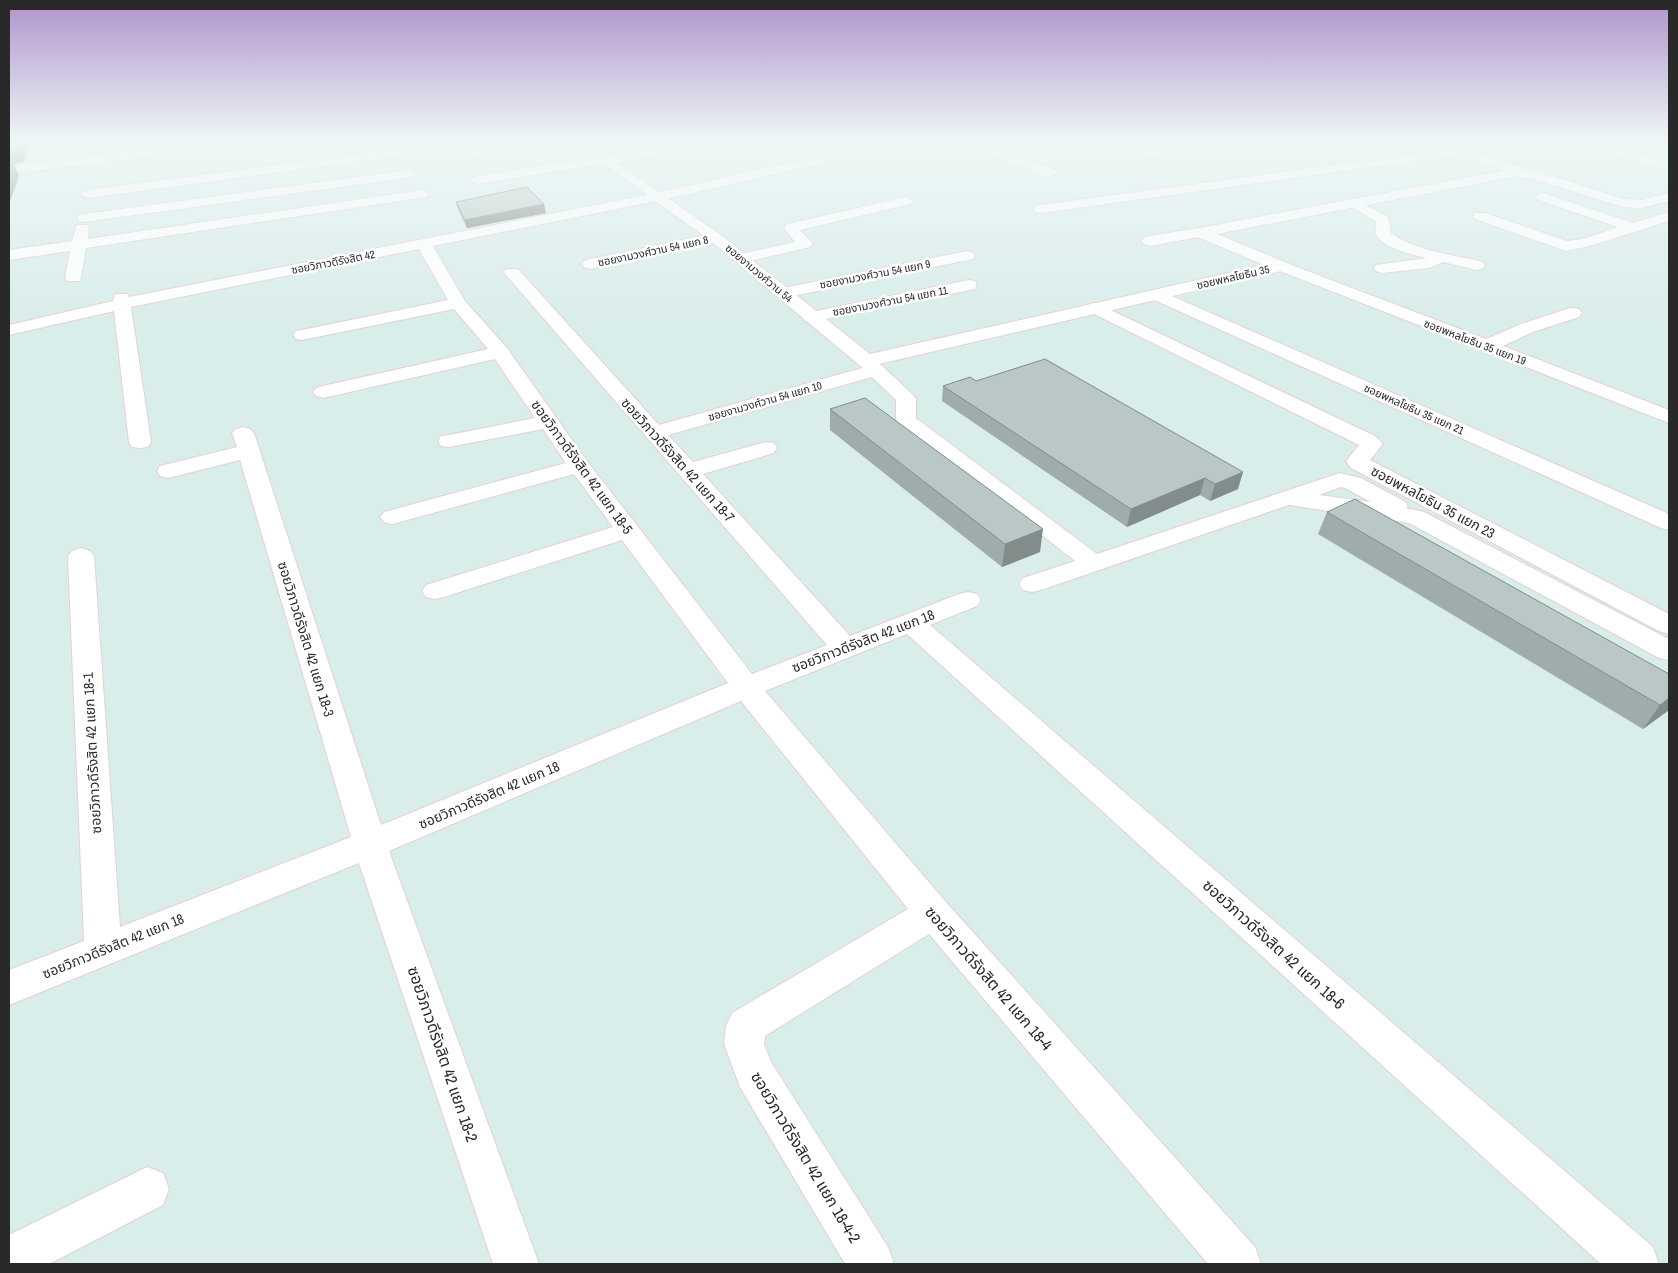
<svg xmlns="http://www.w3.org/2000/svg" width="1678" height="1273" font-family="'Archivo Narrow','Noto Sans Thai',sans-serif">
	<rect width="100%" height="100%" fill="#d9edeb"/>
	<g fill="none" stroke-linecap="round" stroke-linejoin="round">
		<g stroke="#e4d1cf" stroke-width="2">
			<path id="minor" d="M 210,141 L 248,141 L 242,145 L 9,174 L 9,166 Z
				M 528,141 L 560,141 L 554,145 L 456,160 L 450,156 L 456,152 Z
				M 699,141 L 730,141 L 724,145 L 477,184 L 470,180 L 477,176 Z
				M 962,141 L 980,141 L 1055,170 L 1057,173 L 1050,177 L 1045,176 L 964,144 Z
				M 1230,141 L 1278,141 L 1272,145 L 1145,157 L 1139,153 L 1145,149 Z
				M 1442,141 L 1526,169 L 1528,172 L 1526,175 L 1516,175 L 1459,155 L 1041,213 L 1036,212 L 1034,209 L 1036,206 L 1041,205 L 1443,150 L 1436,145 Z
				M 1577,141 L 1597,141 L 1659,159 L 1660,162 L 1654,166 L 1579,144 Z
				M 397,149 L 403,153 L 401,156 L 87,198 L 80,194 L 87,190 Z
				M 819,156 L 825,160 L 824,163 L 657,201 L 433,246 L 465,301 L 507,348 L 587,461 L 752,674 L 827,645 L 506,275 L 504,272 L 506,269 L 518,269 L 659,425 L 862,368 L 857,361 L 859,357 L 866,355 L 873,357 L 913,395 L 916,399 L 916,418 L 1097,554 L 1340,473 L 1361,478 L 1404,501 L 1408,506 L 1406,508 L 1424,512 L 1669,639 L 1669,660 L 1659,658 L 1409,523 L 1289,505 L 1041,590 L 1032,592 L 1023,590 L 1019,584 L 1023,578 L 1075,561 L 899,424 L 896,420 L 896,400 L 872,377 L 668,435 L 693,462 L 766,442 L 774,443 L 777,448 L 774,453 L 703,474 L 850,636 L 959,594 L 968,592 L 977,594 L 981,600 L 977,606 L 930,625 L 1653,1247 L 1659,1264 L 1601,1264 L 907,634 L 765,691 L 946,902 L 1255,1247 L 1261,1264 L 1208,1264 L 929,934 L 765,1036 L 764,1044 L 771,1062 L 888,1247 L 894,1264 L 845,1264 L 740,1087 L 724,1044 L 726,1026 L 732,1013 L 908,909 L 741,701 L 389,851 L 539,1264 L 493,1264 L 359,863 L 9,1005 L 9,970 L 84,941 L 68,556 L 72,551 L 81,548 L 90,551 L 94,556 L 120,927 L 351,837 L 240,460 L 168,478 L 160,476 L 157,471 L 160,466 L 237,447 L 232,433 L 236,429 L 243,427 L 250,429 L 254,433 L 381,825 L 728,683 L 622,540 L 444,597 L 435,599 L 426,597 L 422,591 L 426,585 L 613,527 L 574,474 L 400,522 L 392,524 L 384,522 L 380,517 L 384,512 L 566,463 L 543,429 L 449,447 L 441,446 L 438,441 L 441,436 L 449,435 L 535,418 L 495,359 L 323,398 L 316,396 L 313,392 L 316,388 L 323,386 L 488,349 L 454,309 L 302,340 L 296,339 L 293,335 L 296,331 L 302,330 L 448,300 L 419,249 L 131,307 L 151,442 L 148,447 L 140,448 L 132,447 L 129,442 L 114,311 L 9,335 L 9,325 L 113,301 L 115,294 L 127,294 L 129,297 L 657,193 ZM 1341,487 L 1345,488 L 1371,502 L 1319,495 Z
				M 409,170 L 416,174 L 414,177 L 84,222 L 79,221 L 77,218 L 79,215 L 84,214 Z
				M 422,190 L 429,194 L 427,197 L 86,248 L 81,278 L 79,281 L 67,281 L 65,278 L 70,251 L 9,260 L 9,250 L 72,241 L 77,225 L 87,225 L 89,228 L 88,239 Z
				M 1543,193 L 1633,223 L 1666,213 L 1669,213 L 1669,221 L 1590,246 L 1566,251 L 1475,219 L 1473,216 L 1475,213 L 1485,213 L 1567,241 L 1583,239 L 1618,227 L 1538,200 L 1536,197 L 1538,194 Z
				M 906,197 L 913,201 L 911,204 L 800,230 L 813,244 L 810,247 L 741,263 L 735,261 L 733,258 L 735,255 L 795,242 L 784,228 L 787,224 Z
				M 1354,199 L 1388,217 L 1391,233 C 1418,252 1452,254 1483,262 L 1485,265 L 1483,268 L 1477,270 L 1443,262 L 1429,268 L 1382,273 L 1376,271 L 1374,268 L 1376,265 L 1427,258 C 1415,256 1380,247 1376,234 C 1375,231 1376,226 1376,222 L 1347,203 L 1349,200 Z
				M 1200,228 L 1205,230 L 1208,233 L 1205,236 L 1149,246 L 1144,244 L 1141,241 L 1144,238 L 1149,236 Z
				M 716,233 L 721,235 L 724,238 L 721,241 L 590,269 L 584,267 L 582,264 L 584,261 L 590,259 Z
				M 967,251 L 973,253 L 975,256 L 973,259 L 783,298 L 777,297 L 775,293 L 777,289 L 783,288 Z
				M 1281,261 L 1486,339 L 1521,324 L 1567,309 L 1573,308 L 1579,309 L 1582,313 L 1579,317 L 1533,332 L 1503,346 L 1669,410 L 1669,423 L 1275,269 L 1273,266 L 1275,263 Z
				M 969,280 L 975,281 L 977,285 L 975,289 L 811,322 L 805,321 L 802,317 L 805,313 L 811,312 Z
				M 1158,290 L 1669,514 L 1669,530 L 1661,528 L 1152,299 L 1150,295 L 1152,291 Z
				M 1096,303 L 1375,436 L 1383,444 L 1370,460 L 1669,614 L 1669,634 L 1659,631 L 1351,468 L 1346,461 L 1359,445 L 1090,312 L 1087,308 L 1090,304 Z
				M 147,1167 L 163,1173 L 169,1189 L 163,1205 L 49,1264 L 9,1264 L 9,1235 Z"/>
		</g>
		<g stroke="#e4d1cf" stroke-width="2">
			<path id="tertiary" d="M 572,141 L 586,141 L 721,235 L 870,354 L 1264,265 L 1195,236 L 1192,233 L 1195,230 L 1200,228 L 1517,168 L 1540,172 L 1624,199 L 1641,200 L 1669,193 L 1669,201 L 1641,208 L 1623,207 L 1533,179 L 1517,176 L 1217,234 L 1287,263 L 1289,266 L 1287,269 L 1281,271 L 866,367 L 859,365 L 711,241 Z"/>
		</g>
		<use href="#minor" fill="#fff" fill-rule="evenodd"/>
		<use href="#tertiary" fill="#fff" fill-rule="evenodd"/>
	</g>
	<path fill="#9facab" d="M 456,202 L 546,213 L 467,228 L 458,210 Z
		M 976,381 L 1238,489 L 1210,501 L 1200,495 L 1127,527 L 942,401 L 943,386 Z
		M 830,409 L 1040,552 L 1002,567 L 830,430 Z
		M 1327,512 L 1669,710 L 1643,729 L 1318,534 Z"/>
	<path fill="#828c8b" d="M 20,141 L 32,141 L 24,162 L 14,164 L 19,175 L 16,185 L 9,204 L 9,150 Z
		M 544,204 L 546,213 L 467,228 L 465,220 Z
		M 1243,472 L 1238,489 L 1210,501 L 1215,484 Z
		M 1205,478 L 1200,495 L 1127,527 L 1131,509 Z
		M 1043,529 L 1040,552 L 1002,567 L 1005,544 Z
		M 1669,698 L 1669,710 L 1643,729 L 1660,705 Z"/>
	<path fill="#b9c8c7" stroke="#828c8b" d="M 9,141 L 20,141 L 17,149 L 9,150 Z
		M 9,161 L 12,161 L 9,172 Z
		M 527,187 L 544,204 L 465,220 L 456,202 Z
		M 1045,359 L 1243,472 L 1215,484 L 1205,478 L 1131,509 L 943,386 L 970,377 L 976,381 Z
		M 865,398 L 1043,529 L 1005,544 L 830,409 Z
		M 1355,499 L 1669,674 L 1669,698 L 1660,705 L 1327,512 Z"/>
	<linearGradient id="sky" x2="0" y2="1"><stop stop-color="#af93cc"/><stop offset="0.44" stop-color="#eef7f6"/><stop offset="1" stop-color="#eef7f6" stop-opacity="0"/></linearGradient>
	<rect width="1678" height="320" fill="url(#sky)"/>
	<g text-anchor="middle" stroke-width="5" stroke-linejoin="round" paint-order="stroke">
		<g font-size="11" fill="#292929" stroke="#fff">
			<text transform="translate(653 251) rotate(-12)" y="4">ซอยงามวงศ์วาน 54 แยก 8</text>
			<text transform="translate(333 262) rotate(-11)" y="4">ซอยวิภาวดีรังสิต 42</text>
			<text transform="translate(759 273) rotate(40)" y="4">ซอยงามวงศ์วาน 54</text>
			<text transform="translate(875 274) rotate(-11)" y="4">ซอยงามวงศ์วาน 54 แยก 9</text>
			<text transform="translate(1233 277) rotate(-13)" y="4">ซอยพหลโยธิน 35</text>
			<text transform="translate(890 301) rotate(-11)" y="4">ซอยงามวงศ์วาน 54 แยก 11</text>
			<text transform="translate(1475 342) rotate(21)" y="4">ซอยพหลโยธิน 35 แยก 19</text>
			<text transform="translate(765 401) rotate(-16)" y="4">ซอยงามวงศ์วาน 54 แยก 10</text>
			<text transform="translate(1414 409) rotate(24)" y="4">ซอยพหลโยธิน 35 แยก 21</text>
		</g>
		<g font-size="14" fill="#292929" stroke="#fff">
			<text transform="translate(678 460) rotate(48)" y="5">ซอยวิภาวดีรังสิต 42 แยก 18-7</text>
			<text transform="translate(582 467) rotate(54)" y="5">ซอยวิภาวดีรังสิต 42 แยก 18-5</text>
			<text transform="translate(1433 502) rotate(28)" y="5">ซอยพหลโยธิน 35 แยก 23</text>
			<text transform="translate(306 639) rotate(73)" y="5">ซอยวิภาวดีรังสิต 42 แยก 18-3</text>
			<text transform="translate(863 641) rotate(-21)" y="5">ซอยวิภาวดีรังสิต 42 แยก 18</text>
			<text transform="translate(92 753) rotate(-93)" y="5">ซอยวิภาวดีรังสิต 42 แยก 18-1</text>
			<text transform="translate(489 795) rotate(-23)" y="5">ซอยวิภาวดีรังสิต 42 แยก 18</text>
			<text transform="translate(113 946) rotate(-22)" y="5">ซอยวิภาวดีรังสิต 42 แยก 18</text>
		</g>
		<g font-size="16" fill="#292929" stroke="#fff">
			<text transform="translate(1274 944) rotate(42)" y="6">ซอยวิภาวดีรังสิต 42 แยก 18-6</text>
			<text transform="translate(989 978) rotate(49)" y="6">ซอยวิภาวดีรังสิต 42 แยก 18-4</text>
			<text transform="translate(443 1054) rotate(71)" y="6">ซอยวิภาวดีรังสิต 42 แยก 18-2</text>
			<text transform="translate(806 1157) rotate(59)" y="6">ซอยวิภาวดีรังสิต 42 แยก 18-4-2</text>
		</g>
	</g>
	<rect width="1678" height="1273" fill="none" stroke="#292929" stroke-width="20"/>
</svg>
